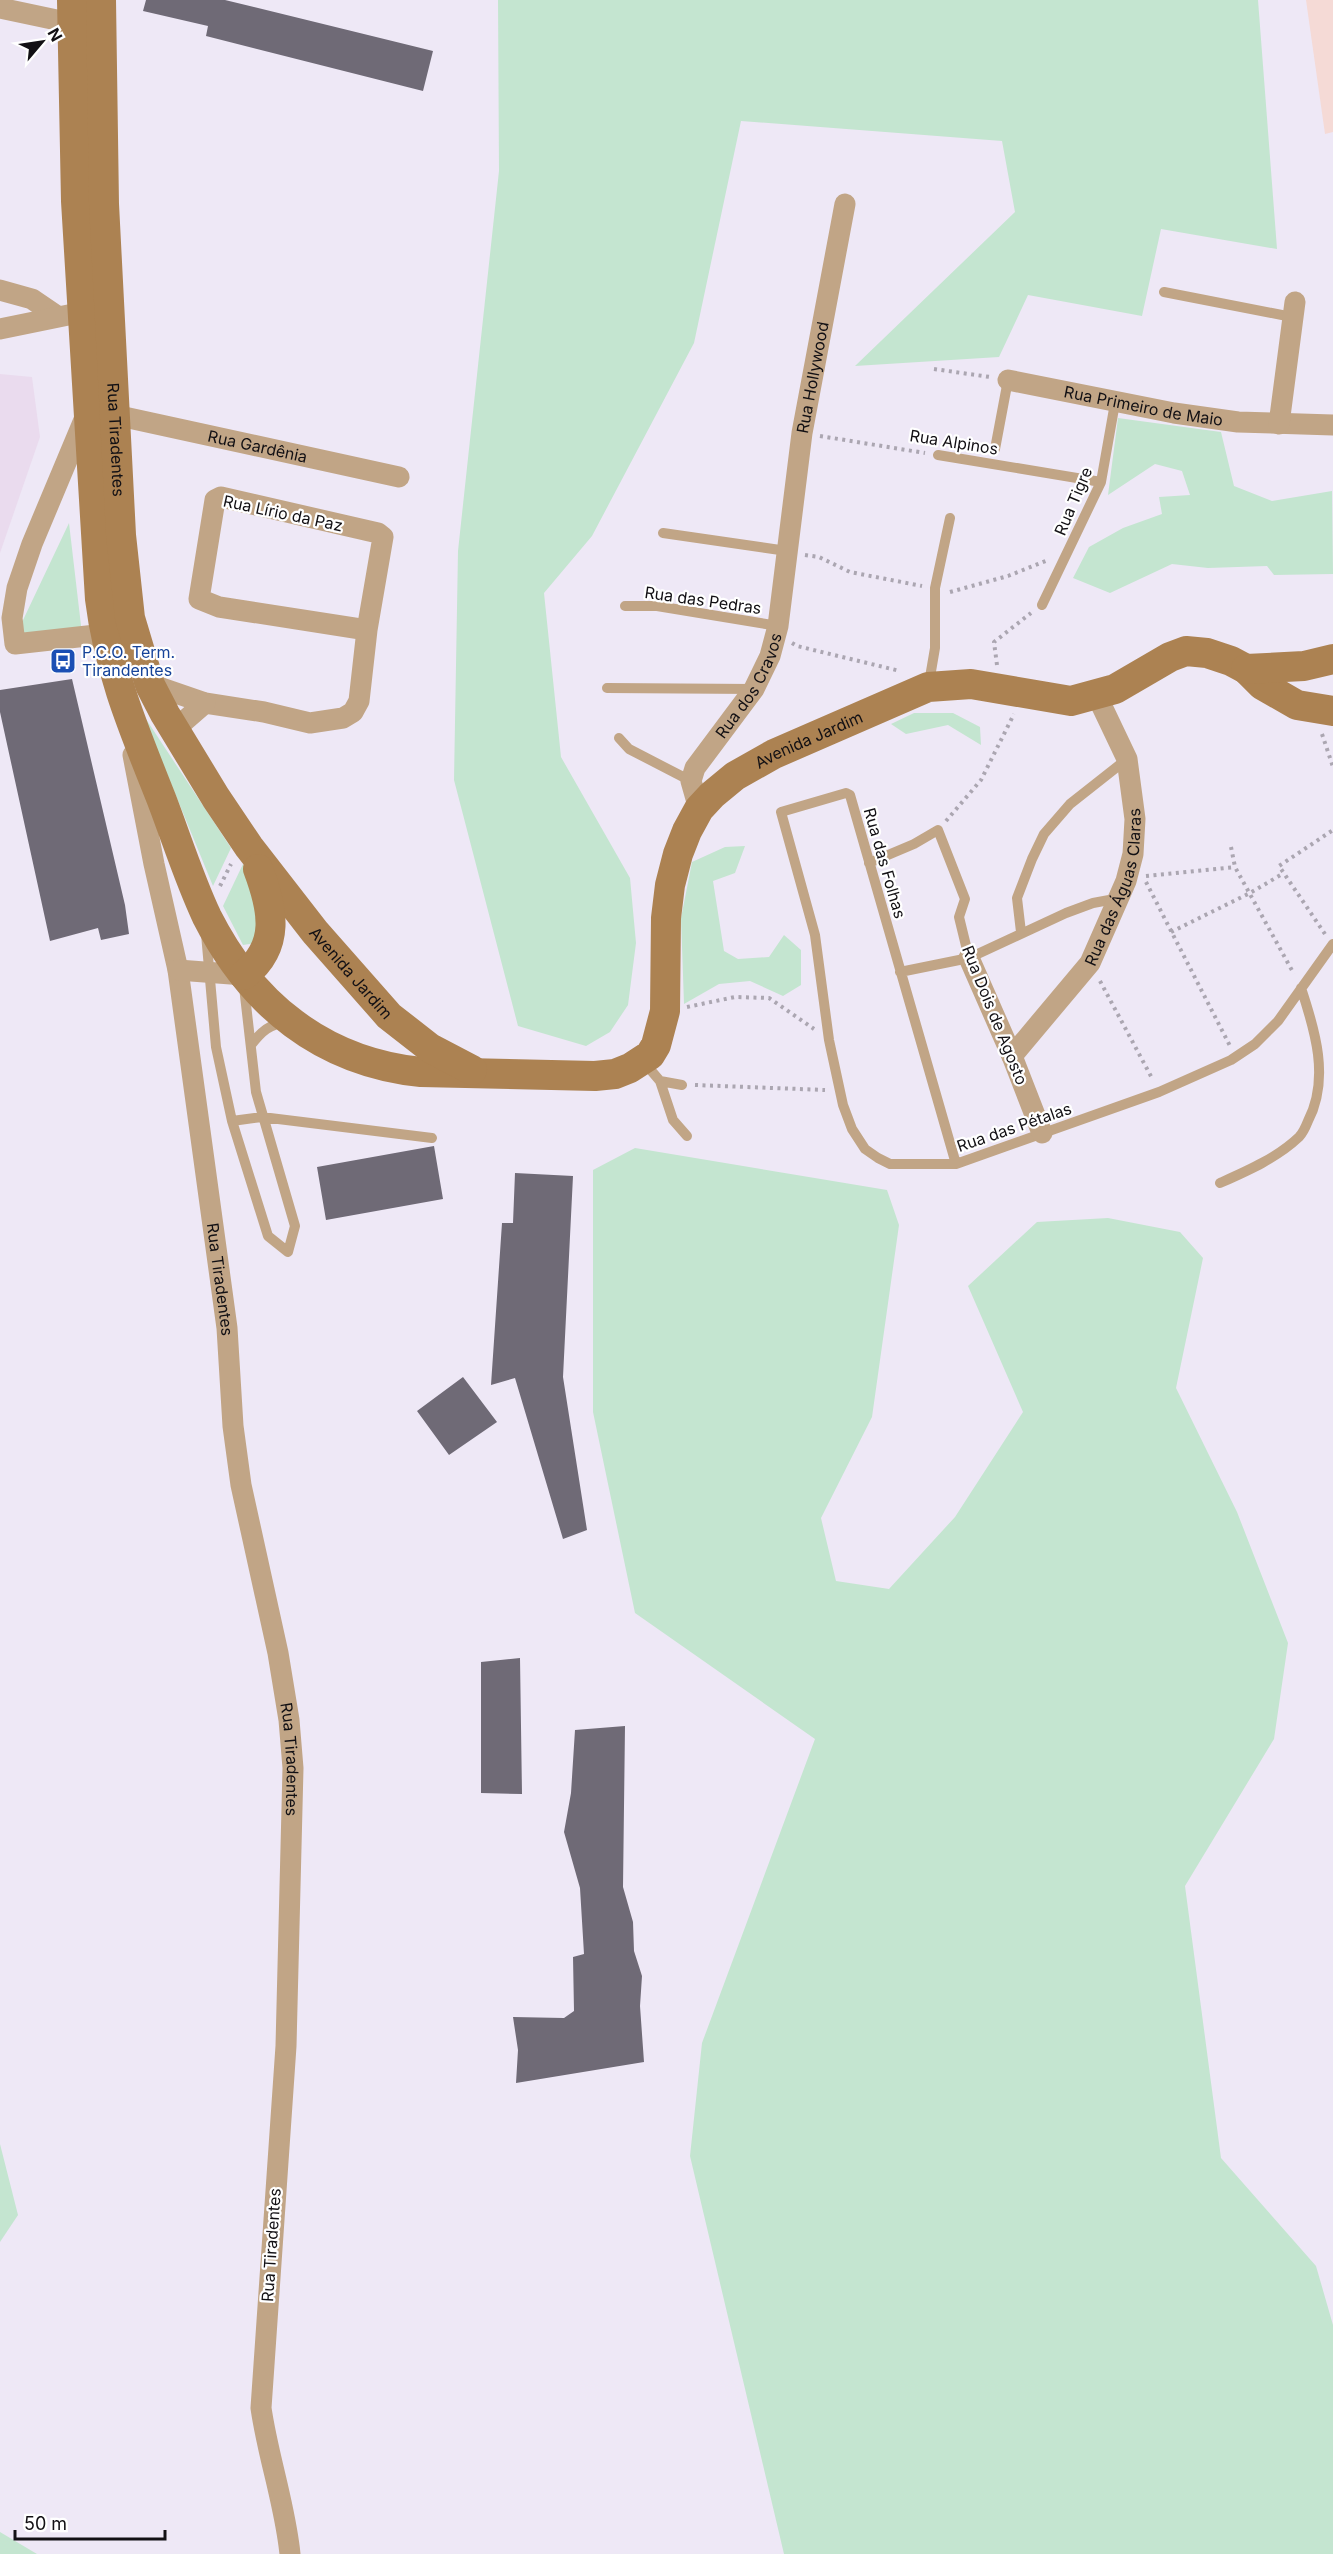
<svg xmlns="http://www.w3.org/2000/svg" width="1333" height="2554" font-family="Inter,sans-serif">
	<rect width="100%" height="100%" fill="#eee8f6"/>
	<path fill="#eadbee" d="M 0,374 L 32,377 L 40,437 L 0,553 Z"/>
	<path fill="#f5dad6" d="M 1306,0 L 1333,0 L 1333,132 L 1325,134 Z"/>
	<path fill="#c4e5d0" d="M 498,0 L 1258,0 L 1277,249 L 1161,229 L 1142,316 L 1028,295 L 999,357 L 855,366 L 1015,212 L 1002,141 L 741,121 L 694,343 L 592,536 L 544,593 L 561,757 L 630,878 L 636,943 L 628,1005 L 610,1032 L 586,1046 L 518,1026 L 454,780 L 458,551 L 499,171 Z
		M 1118,418 L 1221,432 L 1234,486 L 1272,501 L 1332,491 L 1333,574 L 1274,575 L 1267,566 L 1208,568 L 1172,564 L 1110,593 L 1073,578 L 1089,547 L 1123,528 L 1162,514 L 1159,497 L 1190,495 L 1182,471 L 1155,464 L 1108,495 Z
		M 69,523 L 82,634 L 15,637 Z
		M 142,713 L 231,848 L 213,886 Z
		M 914,713 L 953,713 L 980,727 L 981,745 L 948,725 L 906,734 L 891,724 Z
		M 745,846 L 735,873 L 713,881 L 724,951 L 738,959 L 769,957 L 784,935 L 801,950 L 801,985 L 783,996 L 750,981 L 719,984 L 684,1004 L 681,918 L 692,862 L 725,847 Z
		M 243,864 L 256,896 L 256,943 L 243,945 L 223,906 Z
		M 635,1148 L 887,1190 L 899,1225 L 872,1417 L 821,1518 L 836,1581 L 889,1589 L 955,1517 L 1023,1412 L 968,1286 L 1037,1222 L 1108,1218 L 1180,1232 L 1203,1258 L 1176,1388 L 1237,1512 L 1288,1643 L 1274,1739 L 1185,1886 L 1221,2158 L 1316,2266 L 1333,2325 L 1333,2554 L 784,2554 L 690,2156 L 702,2043 L 815,1739 L 635,1613 L 593,1412 L 593,1170 Z
		M 0,2144 L 18,2215 L 0,2242 Z
		M 0,2532 L 37,2554 L 0,2554 Z"/>
	<path fill="#6f6a76" d="M 146,0 L 225,0 L 433,51 L 423,91 L 206,36 L 208,26 L 143,11 Z
		M 72,679 L 125,905 L 129,934 L 101,940 L 98,928 L 50,941 L 0,712 L 0,690 Z
		M 434,1146 L 443,1199 L 326,1220 L 317,1167 Z
		M 515,1173 L 573,1176 L 563,1377 L 587,1530 L 563,1539 L 515,1378 L 491,1385 L 502,1223 L 513,1223 Z
		M 463,1377 L 497,1422 L 449,1455 L 417,1411 Z
		M 520,1658 L 522,1794 L 481,1793 L 481,1662 Z
		M 625,1726 L 623,1887 L 633,1922 L 634,1951 L 642,1976 L 640,2006 L 644,2062 L 516,2083 L 518,2050 L 513,2017 L 564,2018 L 574,2011 L 573,1957 L 584,1954 L 580,1888 L 564,1832 L 571,1793 L 575,1730 Z"/>
	<g fill="none" stroke-linecap="round" stroke-linejoin="round">
		<path stroke="#aba6b1" stroke-width="4" stroke-dasharray="3 4.5" stroke-linecap="butt" d="M 934,369 L 990,377
			M 820,436 L 925,453
			M 805,555 L 819,557 L 850,572 L 922,586
			M 950,592 L 1008,576 L 1048,560
			M 792,643 L 797,646 L 900,671
			M 997,665 L 994,642 L 1031,613
			M 1322,734 L 1333,767
			M 946,821 L 981,780 L 1014,714
			M 1231,847 L 1235,867 L 1294,974
			M 1146,876 L 1235,867
			M 1146,882 L 1230,1046
			M 220,886 L 231,864
			M 1171,932 L 1250,893 L 1284,873
			M 1325,934 L 1279,866 L 1333,830
			M 1100,981 L 1153,1080
			M 687,1007 L 735,997 L 769,998 L 814,1029
			M 695,1085 L 825,1090"/>
		<path stroke="#c1a586" stroke-width="10" d="M 1164,292 L 1292,317
			M 995,449 L 1008,380
			M 938,455 L 1101,482
			M 663,533 L 787,551
			M 1042,605 L 1101,482 L 1115,403
			M 625,606 L 657,606 L 778,626
			M 929,683 L 935,648 L 935,588 L 950,518
			M 607,688 L 754,689
			M 619,738 L 629,749 L 691,781
			M 869,863 L 914,844 L 938,830 L 965,899 L 959,917 L 969,958
			M 1021,932 L 1017,898 L 1032,859 L 1044,834 L 1070,804 L 1127,759
			M 206,934 L 216,1047 L 232,1121 L 268,1236 L 288,1252 L 295,1226 L 256,1092 L 244,987
			M 900,972 L 969,958 L 1066,913 L 1093,903 L 1120,898
			M 251,1045 C 261,1032 270,1023 287,1023
			M 643,1061 L 660,1081 L 673,1120 L 687,1136
			M 660,1081 L 682,1085
			M 232,1121 L 262,1117 L 432,1138
			M 956,1164 L 850,795 L 846,793 L 781,812 L 815,935 L 829,1040 L 843,1105 L 852,1129 L 865,1149 L 878,1158 L 890,1164 L 956,1164 L 1159,1092 L 1231,1060 L 1255,1044 L 1278,1021 L 1333,944
			M 1220,1183 C 1247,1171 1277,1158 1299,1137 C 1303,1133 1306,1126 1308,1121 C 1330,1079 1315,1030 1301,988"/>
		<g stroke="#c1a586" stroke-width="21">
			<path d="M 0,8 L 85,26"/>
			<path d="M 0,290 L 32,299 L 57,316"/>
			<path d="M 0,329 L 83,312"/>
			<path id="s1" d="M 1008,380 L 1174,413 L 1238,422 L 1333,425"/>
			<path d="M 86,415 L 32,544 L 17,588 L 12,618 L 15,644 L 105,634 L 117,638"/>
			<path id="s2" d="M 115,415 L 399,477"/>
			<path d="M 1279,424 L 1295,302"/>
			<path d="M 144,682 L 205,703 L 264,712 L 310,723 L 343,718 L 353,712 L 359,701 L 367,630 L 383,537 L 378,533 L 221,497 L 215,500 L 199,599 L 219,607 L 367,630"/>
			<path d="M 174,730 L 205,703"/>
			<path id="s3" d="M 133,755 L 154,864 L 178,970 L 227,1328 L 233,1426 L 241,1485 L 278,1653 L 289,1720 L 293,1768 L 286,2046 L 261,2408 C 268,2457 285,2504 290,2554"/>
			<path id="s4" d="M 699,809 L 691,781 L 695,768 L 754,689 L 770,656 L 778,626 L 802,433 L 845,204"/>
			<path d="M 969,958 L 1012,1056 L 1042,1133"/>
			<path d="M 178,970 L 244,975"/>
			<path id="s5" d="M 1012,1056 L 1090,963 L 1126,881 L 1133,854 L 1135,819 L 1127,759 L 1097,696"/>
		</g>
		<g stroke="#ac8252" stroke-width="30">
			<path id="s6" d="M 72,0 L 76,201 L 100,599 C 109,672 134,730 161,798 C 176,837 189,879 207,917 C 251,1004 322,1062 421,1072 L 595,1076 L 615,1074 L 630,1068 L 650,1055 L 656,1045 L 665,1011 L 666,918 L 670,885 L 678,854 L 687,831 L 699,809 L 712,795 L 735,776 L 774,754 L 928,687 L 971,684 L 1071,701 L 1115,689 L 1170,657 L 1186,651 L 1207,653 L 1231,661 L 1246,669 L 1262,685 L 1297,705 L 1333,711"/>
			<path id="s7" d="M 101,0 L 104,204 L 121,535 L 130,618 L 150,685 L 165,714 L 216,798 L 249,847 L 315,932 L 389,1016 L 430,1048 L 472,1070"/>
			<path d="M 1246,669 L 1304,666 L 1333,659"/>
			<path d="M 244,975 C 281,946 273,909 258,869"/>
		</g>
	</g>
	<defs>
		<g id="bus-square" transform="scale(1.35)"><rect x="-9" y="-9" width="18" height="18" rx="4" fill="#1a4fb4" stroke="#fff"/><path d="M-5-6H5V4H4V6H2V4H-2V6H-4V4H-5ZM-3.5-4V0h7V-4ZM-3.5 1.2v1.5H-2V1.2ZM2 1.2v1.5H3.5V1.2Z" fill="#fff"/></g>
	</defs>
	<g fill-rule="evenodd">
		<use href="#bus-square" x="63" y="661"/>
	</g>
	<g text-anchor="middle" stroke-width="4.5" stroke-linejoin="round" paint-order="stroke">
		<g font-size="16" fill="#121014" stroke="#fff">
			<text dy="6" stroke="none"><textPath href="#s4" startOffset="460">Rua Hollywood</textPath></text>
			<text dy="6" stroke="none"><textPath href="#s1" startOffset="138">Rua Primeiro de Maio</textPath></text>
			<text dy="6" stroke="none"><textPath href="#s7" startOffset="440">Rua Tiradentes</textPath></text>
			<text transform="translate(954 442) rotate(9)" y="6">Rua Alpinos</text>
			<text dy="6" stroke="none"><textPath href="#s2" startOffset="146">Rua Gardênia</textPath></text>
			<text transform="translate(1073 501) rotate(-67)" y="6">Rua Tigre</text>
			<text transform="translate(283 513) rotate(12)" y="6">Rua Lírio da Paz</text>
			<text transform="translate(703 600) rotate(8)" y="6">Rua das Pedras</text>
			<text dy="6" stroke="none"><textPath href="#s4" startOffset="142">Rua dos Cravos</textPath></text>
			<text dy="6" stroke="none"><textPath href="#s6" startOffset="1833">Avenida Jardim</textPath></text>
			<text transform="translate(885 863) rotate(74)" y="6">Rua das Folhas</text>
			<text dy="6" stroke="none"><textPath href="#s5" startOffset="202">Rua das Águas Claras</textPath></text>
			<text dy="6" stroke="none"><textPath href="#s7" startOffset="1041">Avenida Jardim</textPath></text>
			<text transform="translate(995 1015) rotate(68)" y="6">Rua Dois de Agosto</text>
			<text transform="translate(1014 1127) rotate(-19)" y="6">Rua das Pétalas</text>
			<text dy="6" stroke="none"><textPath href="#s3" startOffset="532">Rua Tiradentes</textPath></text>
			<text dy="6" stroke="none"><textPath href="#s3" startOffset="1018">Rua Tiradentes</textPath></text>
			<text transform="translate(271 2245) rotate(-86)" y="6">Rua Tiradentes</text>
		</g>
		<g font-size="16" fill="#164399" stroke="#fff" text-anchor="start">
			<text x="82" y="658">P.C.O. Term.<tspan x="82" dy="18">Tirandentes</tspan></text>
		</g>
	</g>
	<g transform="translate(42 42) rotate(61)" stroke="#ffffff" stroke-width="4.5" paint-order="stroke">
	<path d="M0-4.5L10 22L0 15L-10 22Z" fill="#121014"/>
	<text y="-9" font-size="16" font-weight="bold" text-anchor="middle" fill="#121014">N</text>
	</g>
	<path d="M15 2530v9h150v-9" fill="none" stroke="#121014" stroke-width="3"/>
	<text x="24" y="2530" font-size="18" fill="#121014" stroke="#ffffff" stroke-width="4.5" paint-order="stroke">50 m</text>
</svg>
